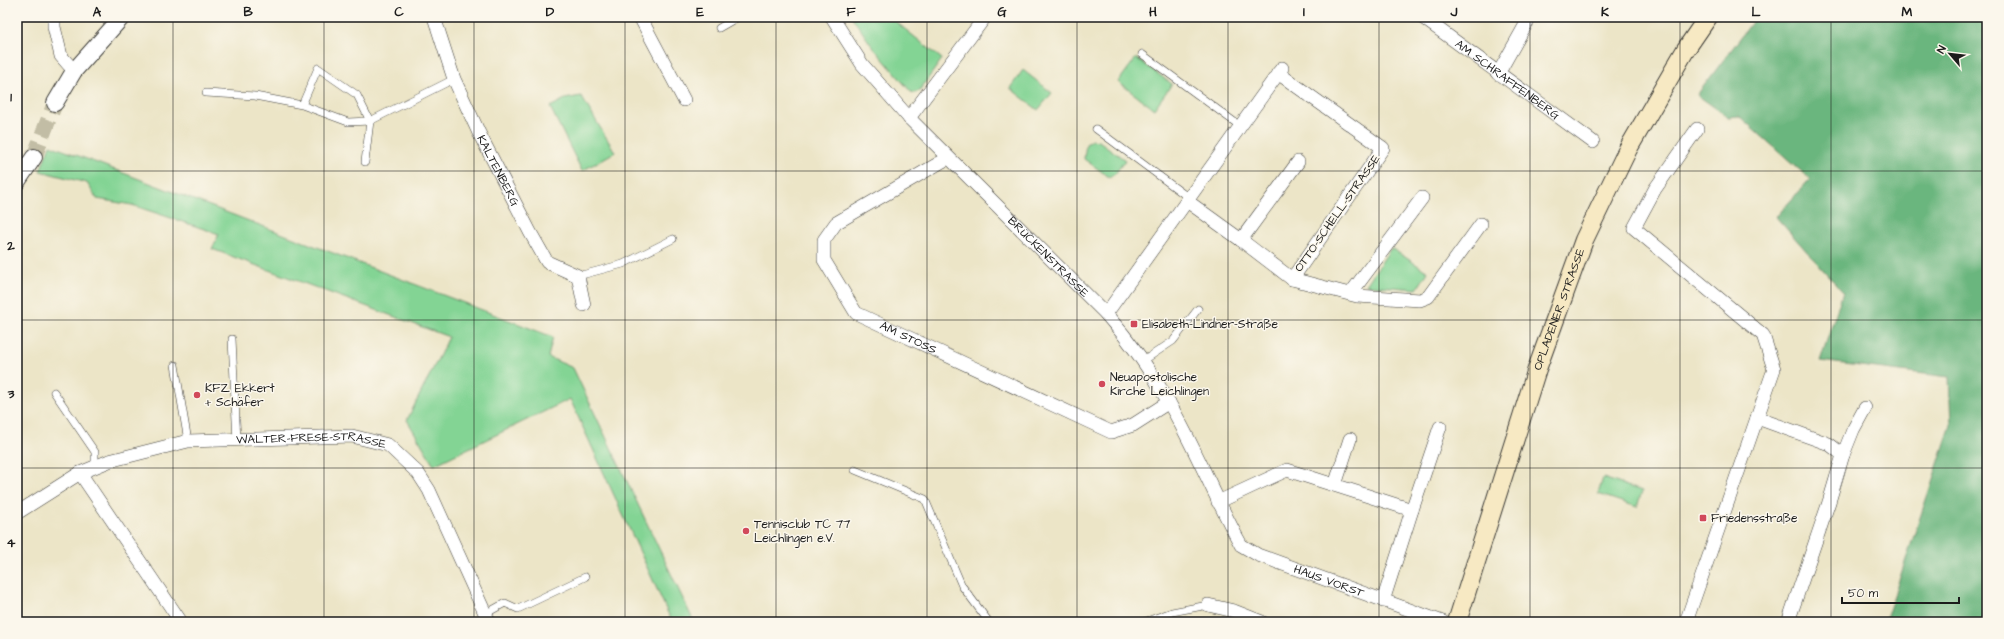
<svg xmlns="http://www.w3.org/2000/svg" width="2004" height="639" font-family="'Architects Daughter',sans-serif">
	<rect width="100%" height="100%" fill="#fbf7ec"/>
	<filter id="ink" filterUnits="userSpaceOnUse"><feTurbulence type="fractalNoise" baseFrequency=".025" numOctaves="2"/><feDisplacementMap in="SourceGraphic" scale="8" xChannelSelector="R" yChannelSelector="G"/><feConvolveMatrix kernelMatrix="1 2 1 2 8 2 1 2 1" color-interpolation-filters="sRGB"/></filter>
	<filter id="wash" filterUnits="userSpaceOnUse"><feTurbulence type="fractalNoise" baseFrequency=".012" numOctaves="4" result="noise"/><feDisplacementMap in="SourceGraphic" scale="16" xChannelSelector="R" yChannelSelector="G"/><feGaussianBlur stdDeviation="0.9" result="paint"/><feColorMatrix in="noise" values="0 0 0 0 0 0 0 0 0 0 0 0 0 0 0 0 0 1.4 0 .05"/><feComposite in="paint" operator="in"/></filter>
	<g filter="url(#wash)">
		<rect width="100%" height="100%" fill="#ece5c7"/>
		<path fill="#83d494" stroke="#507858" d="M 852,17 L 890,17 L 942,59 L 919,91 L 915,93 L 911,92 L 872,46 Z
			M 1136,58 L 1172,84 L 1154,109 L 1118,82 Z
			M 1023,70 L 1052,93 L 1038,110 L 1010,88 Z
			M 581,96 L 615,152 L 582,171 L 550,107 L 565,99 Z
			M 1092,140 L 1099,141 L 1125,160 L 1115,174 L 1109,177 L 1084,159 L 1086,144 Z
			M 50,145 L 553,337 L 548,357 L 573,368 L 694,622 L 672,622 L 570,399 L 434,465 L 407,420 L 449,337 L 212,249 L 219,234 L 132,205 L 97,199 L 87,183 L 40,171 Z
			M 1391,248 L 1428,272 L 1417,289 L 1366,285 Z
			M 1603,478 L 1642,491 L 1637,507 L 1598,494 Z"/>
		<path fill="#6ab67e" stroke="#43694d" d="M 1756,17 L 1987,17 L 1987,622 L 1885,622 L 1951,425 L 1949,377 L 1820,361 L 1843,292 L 1776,217 L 1810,179 L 1739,116 L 1728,117 L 1697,95 Z"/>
	</g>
	<g filter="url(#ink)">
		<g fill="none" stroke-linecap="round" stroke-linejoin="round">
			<path stroke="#c2bda5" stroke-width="16" stroke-dasharray="16 8" stroke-linecap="butt" d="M 34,157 L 55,103"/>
			<g stroke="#3b3a36" stroke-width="8">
				<path id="service" d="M 719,28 L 738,17
					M 1142,54 L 1240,126
					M 206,93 L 255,96 L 302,105 L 348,122 L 370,121 L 454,79
					M 302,105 L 318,68 L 357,95 L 370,121 L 365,162
					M 1096,129 L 1189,198
					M 578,276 L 623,264 L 673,239
					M 232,339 L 237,441
					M 1143,361 L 1173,341 L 1198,309
					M 175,365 L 188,441
					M 54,392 L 95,452 L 95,467
					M 855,470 L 925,499 L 962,586 L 989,622
					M 485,614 L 505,603 L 518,609 L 585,577
					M 1144,622 L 1172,612 L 1208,605"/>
			</g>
			<g stroke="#3b3a36" stroke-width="14">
				<g id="minor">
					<path d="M 54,17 L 54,27 L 61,56 L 74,71"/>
					<path id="s1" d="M 434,17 L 454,79 L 479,133 L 530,232 L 547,262 L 578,276 L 584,305"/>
					<path d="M 640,17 L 684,100"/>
					<path id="s2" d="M 832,17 L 862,64 L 909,118 L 1106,314 C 1130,341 1150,369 1168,401 C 1195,447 1215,498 1241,545 L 1258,555 L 1443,622"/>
					<path id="s3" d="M 1422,17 L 1593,142"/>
					<path d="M 1278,73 L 1383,148 L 1292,279"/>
					<path d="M 1498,74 L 1530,17"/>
					<path d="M 909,118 L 985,17"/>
					<path id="s4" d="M 948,158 L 836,223 L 824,240 L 824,260 L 856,313 L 1111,432 L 1133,425 L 1169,402"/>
					<path d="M 1298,162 L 1241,240 L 1292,279 L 1357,296 L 1420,300 L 1428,297 L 1481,224"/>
					<path d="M 1187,201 L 1241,240"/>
					<path d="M 1351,293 L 1422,198"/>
					<path d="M 1106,314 L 1282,68"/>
					<path d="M 1757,418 L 1829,444 L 1843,455 L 1829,502 L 1788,622"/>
					<path d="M 1843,455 L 1853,430 L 1865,408"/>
					<path d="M 80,473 L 181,622"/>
					<path d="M 1335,485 L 1350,439"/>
					<path d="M 1218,502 L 1287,470 L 1412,510 L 1440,427"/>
					<path id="s5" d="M 17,513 L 80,473 L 109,461 L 188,441 L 352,436 L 388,445 L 418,473 L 429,490 L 489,622"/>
					<path d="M 1383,601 L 1412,510"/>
					<path d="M 1208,605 L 1234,611 L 1262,622"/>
					<path d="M 1686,622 L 1774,369 L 1763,335 L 1634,228 L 1655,189 L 1697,129"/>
				</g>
			</g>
			<g stroke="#3b3a36" stroke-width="18">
				<path id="tertiary" d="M 55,103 L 74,71 L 122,17
					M 17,182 L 34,157"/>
			</g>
			<g stroke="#3b3a36" stroke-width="20">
				<g id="secondary">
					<path id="s6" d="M 1457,622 L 1537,369 L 1584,240 L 1628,149 L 1686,49 L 1708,17"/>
				</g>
			</g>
			<use href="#service" stroke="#fff" stroke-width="7"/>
			<use href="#minor" stroke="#fff" stroke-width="13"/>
			<use href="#tertiary" stroke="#fff" stroke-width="16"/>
			<use href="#secondary" stroke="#f7e9c3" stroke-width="18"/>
		</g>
	</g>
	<path fill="none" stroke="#1c1c1c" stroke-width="1" stroke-opacity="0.55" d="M 173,17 L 173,622M 324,17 L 324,622M 474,17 L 474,622M 625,17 L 625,622M 776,17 L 776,622M 927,17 L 927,622M 1077,17 L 1077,622M 1228,17 L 1228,622M 1379,17 L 1379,622M 1530,17 L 1530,622M 1680,17 L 1680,622M 1831,17 L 1831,622M 17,171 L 1987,171M 17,320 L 1987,320M 17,468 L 1987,468"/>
	<g fill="#d1495b" stroke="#fbf7ec" stroke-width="1.5">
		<rect x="1130" y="320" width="8" height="8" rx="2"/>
		<circle cx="1102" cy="384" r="4"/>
		<circle cx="197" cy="395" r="4"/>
		<rect x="1699" y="514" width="8" height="8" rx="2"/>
		<circle cx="746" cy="531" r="4"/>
	</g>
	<g text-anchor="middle" stroke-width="3" stroke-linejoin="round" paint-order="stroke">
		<g font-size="12" fill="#1c1c1c" stroke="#fbf7ec">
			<text dy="4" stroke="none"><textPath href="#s3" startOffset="106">AM SCHRAFFENBERG</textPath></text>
			<text dy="4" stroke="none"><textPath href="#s1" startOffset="167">KALTENBERG</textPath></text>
			<text transform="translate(1337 213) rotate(-55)" y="4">OTTO-SCHELL-STRASSE</text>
			<text dy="4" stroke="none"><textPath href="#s2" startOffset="324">BRÜCKENSTRASSE</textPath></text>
			<text dy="4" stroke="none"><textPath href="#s6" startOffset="329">OPLADENER STRASSE</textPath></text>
			<text dy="4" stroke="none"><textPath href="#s4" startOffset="290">AM STOSS</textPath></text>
			<text dy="4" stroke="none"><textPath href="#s5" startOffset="311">WALTER-FRESE-STRASSE</textPath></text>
			<text dy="4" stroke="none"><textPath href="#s2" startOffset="769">HAUS VORST</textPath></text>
		</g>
		<g font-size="12" fill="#1c1c1c" stroke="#fbf7ec" text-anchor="start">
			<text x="1142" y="328">Elisabeth-Lindner-Straße</text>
			<text x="1110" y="381">Neuapostolische<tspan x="1110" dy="14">Kirche Leichlingen</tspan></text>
			<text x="205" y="392">KFZ Ekkert<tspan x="205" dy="14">+ Schäfer</tspan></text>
			<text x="1711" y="522">Friedensstraße</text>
			<text x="754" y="528">Tennisclub TC 77<tspan x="754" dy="14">Leichlingen e.V.</tspan></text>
		</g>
	</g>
	<rect width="2004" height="639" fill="none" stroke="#fbf7ec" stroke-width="44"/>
	<g transform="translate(1950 54) rotate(298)" stroke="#fbf7ec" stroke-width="3" paint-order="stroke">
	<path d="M0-3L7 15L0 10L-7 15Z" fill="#1c1c1c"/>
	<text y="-6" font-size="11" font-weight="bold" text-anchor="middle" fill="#1c1c1c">N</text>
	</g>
	<path d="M1842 597v6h117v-6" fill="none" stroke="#1c1c1c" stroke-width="2"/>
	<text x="1848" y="597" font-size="12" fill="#1c1c1c" stroke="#fbf7ec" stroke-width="3" paint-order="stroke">50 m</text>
	<rect x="22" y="22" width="1960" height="595" fill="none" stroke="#1c1c1c" stroke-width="1.5"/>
	<g font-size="13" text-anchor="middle" font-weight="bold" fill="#1c1c1c">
		<text x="97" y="16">A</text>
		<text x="248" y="16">B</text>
		<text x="399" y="16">C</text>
		<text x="550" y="16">D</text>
		<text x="700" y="16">E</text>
		<text x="851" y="16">F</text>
		<text x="1002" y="16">G</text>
		<text x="1153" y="16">H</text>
		<text x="1304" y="16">I</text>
		<text x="1454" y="16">J</text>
		<text x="1605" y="16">K</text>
		<text x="1756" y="16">L</text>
		<text x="1907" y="16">M</text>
		<text x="11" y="101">1</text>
		<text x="11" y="250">2</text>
		<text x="11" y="398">3</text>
		<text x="11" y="547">4</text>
	</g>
</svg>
